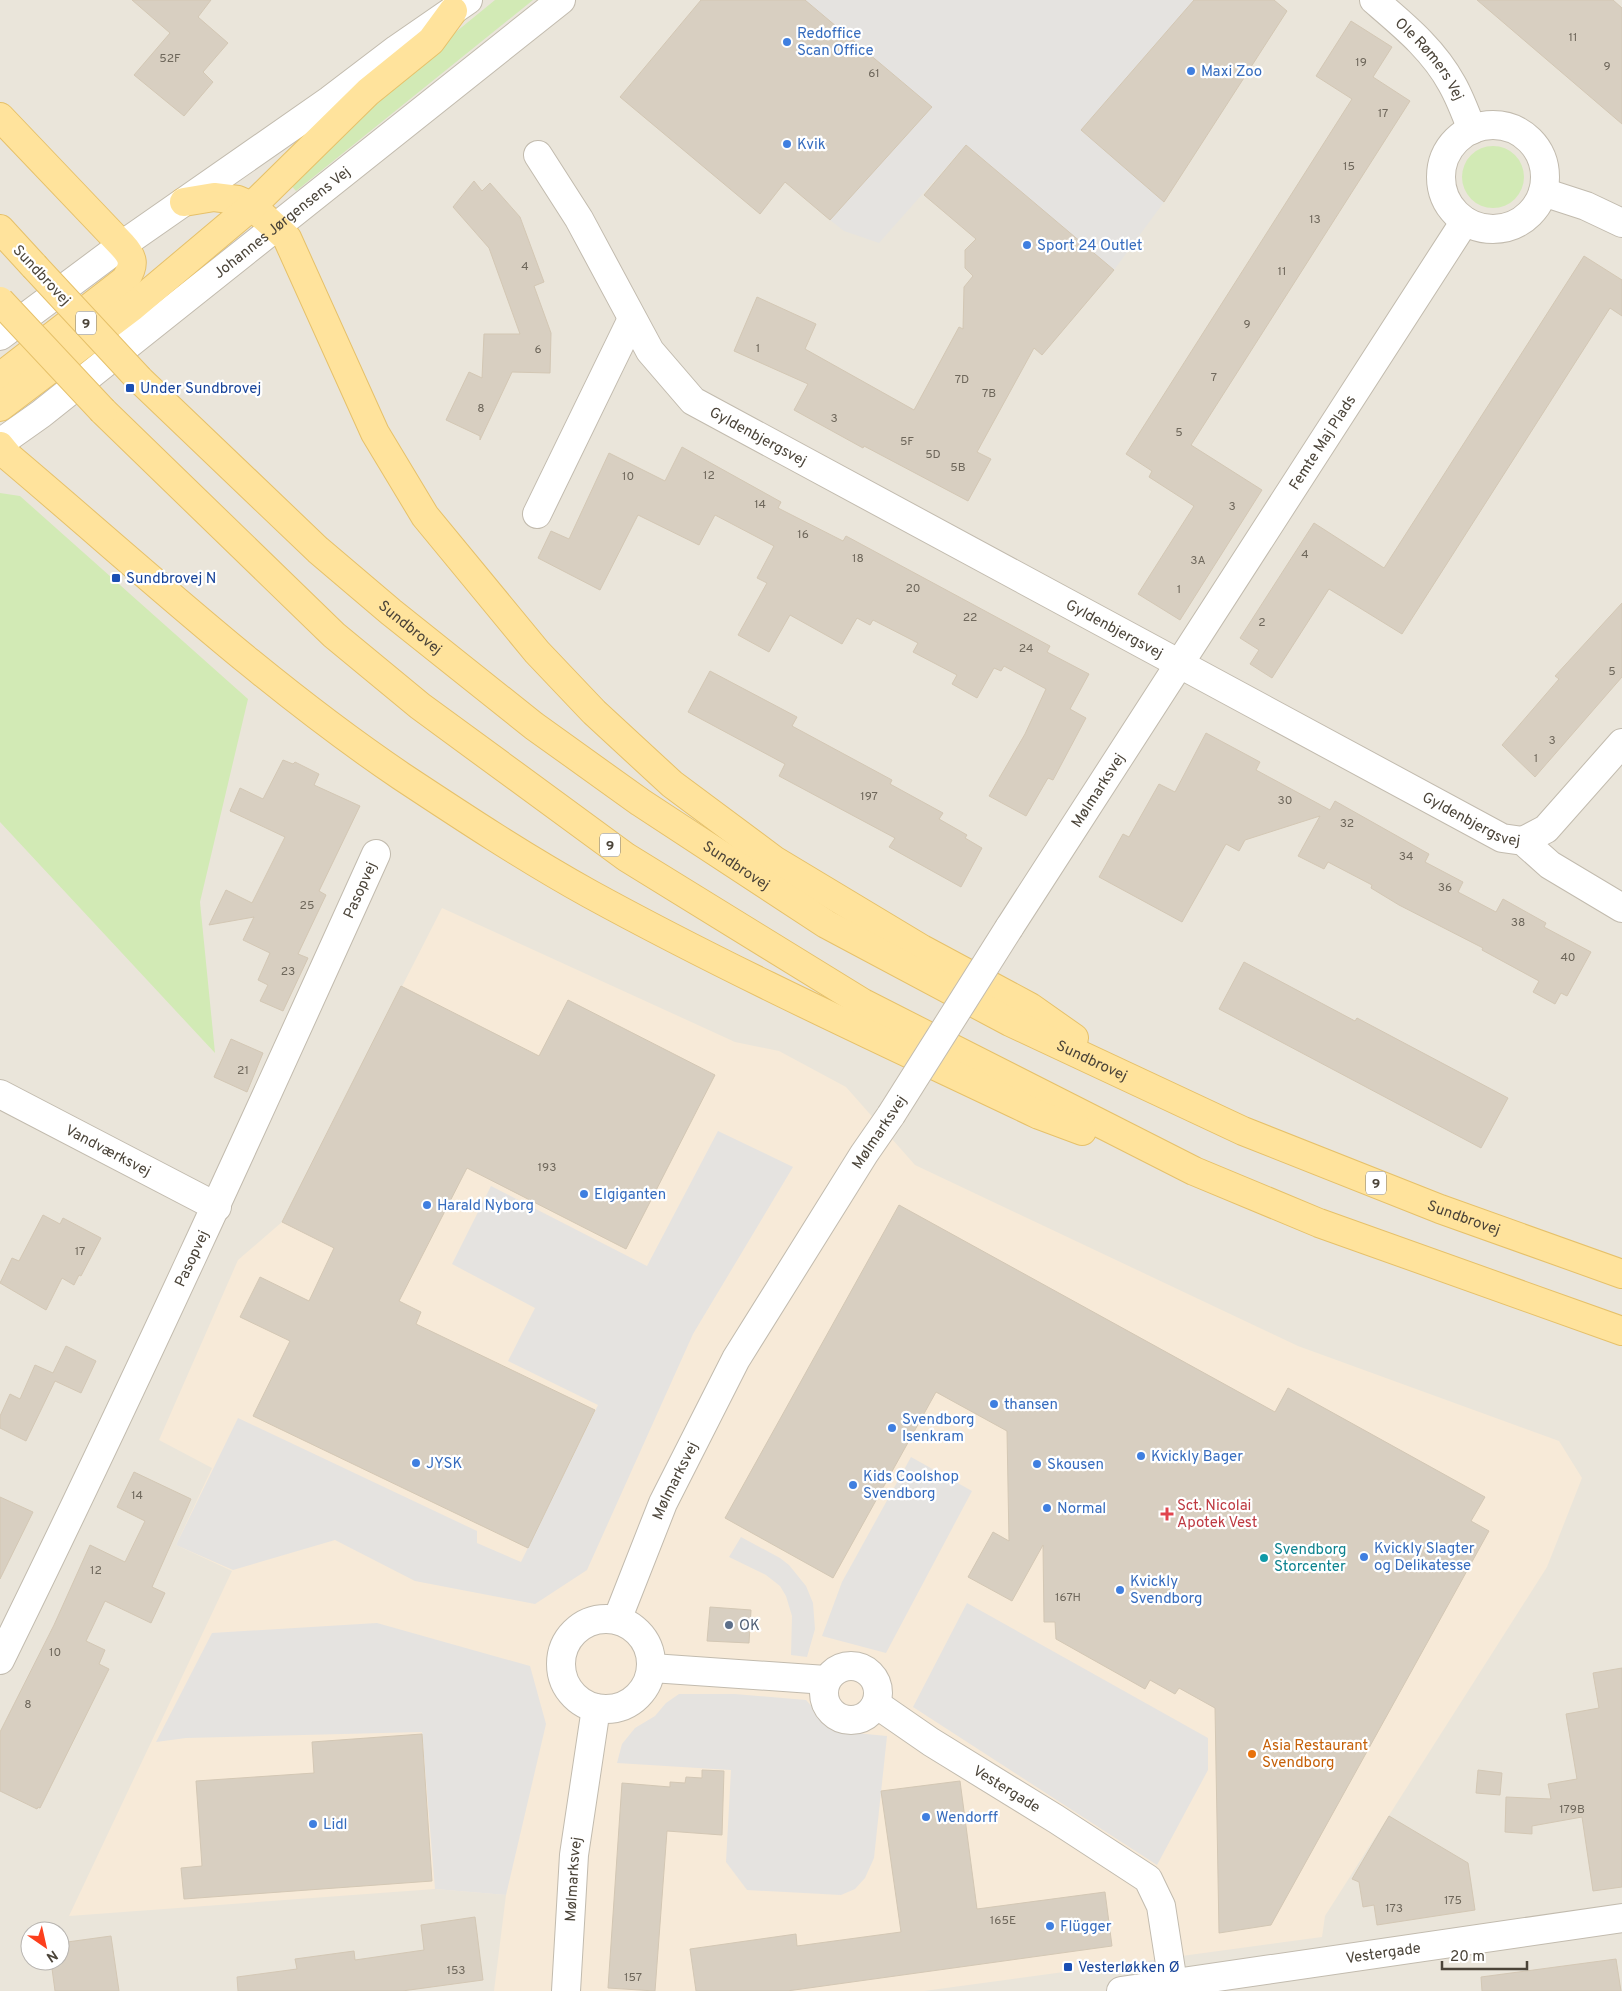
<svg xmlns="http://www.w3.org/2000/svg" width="1622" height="1991" font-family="Overpass,sans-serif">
	<rect width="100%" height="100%" fill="#f6f3ec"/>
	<path fill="#eae5da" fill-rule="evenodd" d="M 0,0 L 1622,0 L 1622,1991 L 0,1991 ZM 30,1931 L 60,1931 L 60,1961 L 30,1961 Z"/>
	<path fill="#f7ead8" d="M 442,908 L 735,1042 L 779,1051 L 846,1087 L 915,1165 L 1298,1346 L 1559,1441 L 1582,1478 L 1547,1567 L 1325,1916 L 1322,1937 L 924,1991 L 494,1991 L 506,1895 L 435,1889 L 69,1916 L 232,1571 L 176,1545 L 212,1468 L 159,1440 L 238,1260 L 282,1222 Z"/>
	<path fill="#d2eab5" d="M 495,0 L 533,0 L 296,191 L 288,182 L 391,85 Z
		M1462 177a31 31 0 1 1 62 0a31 31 0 1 1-62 0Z
		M 0,493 L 20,496 L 248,699 L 200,902 L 215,1053 L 0,822 Z"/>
	<path fill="#e5e3e0" d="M 805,0 L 1194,0 L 1081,130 L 1164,202 L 1114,270 L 966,145 L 879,243 L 844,231 L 830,220 L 932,107 Z
		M 718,1131 L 793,1167 L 693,1334 L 587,1570 L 535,1604 L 415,1581 L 335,1540 L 233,1570 L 176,1545 L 238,1418 L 477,1531 L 477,1543 L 521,1562 L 598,1405 L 508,1361 L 535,1308 L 452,1264 L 491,1186 L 647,1266 Z
		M 911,1457 L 972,1491 L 886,1653 L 822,1636 L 842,1582 Z
		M 741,1537 L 780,1558 L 789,1565 L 806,1586 L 813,1603 L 815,1629 L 807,1657 L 791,1655 L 792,1616 L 786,1596 L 780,1586 L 766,1575 L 729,1557 Z
		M 967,1603 L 1208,1738 L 1208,1770 L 1157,1865 L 913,1707 Z
		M 377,1623 L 530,1666 L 546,1724 L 506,1895 L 435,1889 L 422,1732 L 186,1738 L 156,1742 L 212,1633 Z
		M 679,1694 L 735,1694 L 806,1700 L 834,1731 L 887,1736 L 874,1858 L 865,1878 L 855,1889 L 841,1895 L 747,1890 L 726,1862 L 731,1770 L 617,1763 L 622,1744 L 635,1728 L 655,1716 L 666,1703 Z"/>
	<path fill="#d8cfc1" stroke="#d3c7b4" d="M 132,0 L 211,0 L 198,17 L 228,43 L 203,72 L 213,82 L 184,116 L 134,75 L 170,33 Z
		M 701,0 L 805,0 L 932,107 L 830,220 L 785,182 L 760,214 L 620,97 Z
		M 1194,0 L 1274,0 L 1287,11 L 1164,202 L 1081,130 Z
		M 1477,0 L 1613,0 L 1622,8 L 1622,124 Z
		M 1351,21 L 1392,47 L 1373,77 L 1410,101 L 1191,445 L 1262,490 L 1180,620 L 1138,594 L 1194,506 L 1149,477 L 1152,471 L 1126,454 L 1352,99 L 1316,76 Z
		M 966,145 L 1114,270 L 1042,355 L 1034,348 L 977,452 L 991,459 L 968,501 L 864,446 L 863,448 L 794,410 L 808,384 L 734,351 L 757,297 L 816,324 L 805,349 L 914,410 L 959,327 L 963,329 L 964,287 L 973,276 L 965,268 L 965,250 L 976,239 L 924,195 Z
		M 474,181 L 482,191 L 490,183 L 520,217 L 544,282 L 534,286 L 551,333 L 550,373 L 512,372 L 480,440 L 480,436 L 446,420 L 469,372 L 482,378 L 484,334 L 520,334 L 489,248 L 453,207 Z
		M 1584,256 L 1622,280 L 1622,316 L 1610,308 L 1402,634 L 1329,589 L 1272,678 L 1250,664 L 1259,650 L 1240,638 L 1314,523 L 1384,568 Z
		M 682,447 L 781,502 L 778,508 L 843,541 L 846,536 L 1050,646 L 1047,652 L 1089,674 L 1070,709 L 1086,718 L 1053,780 L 1048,778 L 1026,816 L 989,796 L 1025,734 L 1046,689 L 1004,666 L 1001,671 L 994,668 L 977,698 L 952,684 L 957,675 L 913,652 L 918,643 L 873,620 L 870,625 L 857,618 L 842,644 L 790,615 L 769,652 L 738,635 L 767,583 L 757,578 L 774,546 L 715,515 L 699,545 L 638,515 L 600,590 L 538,558 L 551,531 L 569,539 L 609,453 L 665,481 Z
		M 1622,603 L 1622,677 L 1535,777 L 1502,745 L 1559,679 L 1555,676 Z
		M 710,671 L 797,717 L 792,726 L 892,780 L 890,784 L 943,813 L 939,819 L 967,835 L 965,838 L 982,848 L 961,887 L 889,847 L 895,838 L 779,776 L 785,764 L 688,712 Z
		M 1206,733 L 1260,762 L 1256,770 L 1330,810 L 1335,801 L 1429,854 L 1425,862 L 1463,882 L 1458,892 L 1496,912 L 1503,899 L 1546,923 L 1544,927 L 1591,952 L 1567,996 L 1561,993 L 1555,1004 L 1533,992 L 1539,981 L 1482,950 L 1483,948 L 1399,905 L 1371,888 L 1372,885 L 1328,862 L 1324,869 L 1298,856 L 1320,816 L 1245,840 L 1239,851 L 1226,844 L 1182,922 L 1099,877 L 1123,834 L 1129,837 L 1159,784 L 1175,792 Z
		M 283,760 L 293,764 L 295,762 L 319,774 L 314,785 L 360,806 L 319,891 L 326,895 L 298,954 L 308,958 L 283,1011 L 260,1001 L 268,985 L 258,980 L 270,953 L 243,940 L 254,917 L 209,925 L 226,890 L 252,903 L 285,837 L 230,811 L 240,788 L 263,799 Z
		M 1244,962 L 1355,1021 L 1357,1018 L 1508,1098 L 1481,1148 L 1219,1009 Z
		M 401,986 L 539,1056 L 568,1000 L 715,1075 L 626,1249 L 467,1168 L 399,1301 L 421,1312 L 416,1324 L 595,1410 L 528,1548 L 253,1416 L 290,1341 L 240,1317 L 260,1277 L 309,1301 L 334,1248 L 282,1222 Z
		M 231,1039 L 263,1053 L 247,1092 L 214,1077 Z
		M 899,1205 L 1275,1412 L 1288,1388 L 1485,1497 L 1471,1521 L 1489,1531 L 1271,1925 L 1219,1933 L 1215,1708 L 1179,1688 L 1175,1694 L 1150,1680 L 1145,1689 L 1056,1639 L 1055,1622 L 1044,1622 L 1043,1545 L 1012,1601 L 968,1577 L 993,1532 L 1009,1541 L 1007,1431 L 936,1392 L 833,1578 L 725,1518 Z
		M 43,1215 L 60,1224 L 63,1218 L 101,1238 L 81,1276 L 79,1275 L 74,1285 L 62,1278 L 46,1310 L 0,1283 L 12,1258 L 19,1261 Z
		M 66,1346 L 96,1361 L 81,1393 L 55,1381 L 26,1441 L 0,1428 L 0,1416 L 10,1394 L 20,1399 L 35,1365 L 53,1373 Z
		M 134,1472 L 191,1499 L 152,1587 L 165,1593 L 151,1623 L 105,1601 L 86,1641 L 105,1650 L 99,1664 L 109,1669 L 40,1808 L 38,1807 L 37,1809 L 0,1791 L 0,1732 L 54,1625 L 90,1545 L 125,1562 L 145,1521 L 117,1507 Z
		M 0,1497 L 33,1512 L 0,1579 Z
		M 710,1607 L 751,1610 L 749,1643 L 707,1641 Z
		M 1622,1668 L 1622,1887 L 1593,1891 L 1582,1817 L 1532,1826 L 1532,1834 L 1505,1832 L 1506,1797 L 1551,1799 L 1548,1784 L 1577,1779 L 1566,1714 L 1599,1708 L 1593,1673 Z
		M 422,1734 L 432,1881 L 184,1899 L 181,1868 L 202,1866 L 196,1781 L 314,1773 L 312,1742 Z
		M 702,1770 L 724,1771 L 722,1835 L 667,1831 L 655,1991 L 608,1988 L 622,1783 L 670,1787 L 670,1782 L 685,1783 L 686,1777 L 702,1778 Z
		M 1478,1770 L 1502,1773 L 1500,1795 L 1476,1793 Z
		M 960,1781 L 977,1909 L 1105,1892 L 1112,1946 L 787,1991 L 696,1991 L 690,1949 L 796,1934 L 797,1946 L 901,1932 L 881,1791 Z
		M 1389,1816 L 1468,1863 L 1475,1910 L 1377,1925 L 1374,1905 L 1363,1907 L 1359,1882 L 1352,1879 Z
		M 475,1917 L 483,1980 L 402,1991 L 238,1991 L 237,1977 L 297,1969 L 295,1959 L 354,1951 L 355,1960 L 424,1950 L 421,1925 Z
		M 111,1936 L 119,1991 L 55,1991 L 51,1961 L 60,1961 L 60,1943 Z
		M 1616,1959 L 1621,1991 L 1482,1991 L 1481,1977 Z"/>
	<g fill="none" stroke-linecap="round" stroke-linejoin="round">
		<g stroke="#c2bbae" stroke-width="30">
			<g id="minor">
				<path id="s1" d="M 538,155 L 579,219 L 650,351 L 693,401 L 1502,838 L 1523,841 L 1550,865 L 1622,908"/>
				<path d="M 537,514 L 632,319"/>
				<path d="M 1523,841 L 1546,829 L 1622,743"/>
				<path id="s2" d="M 0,1094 L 217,1207"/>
				<path id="s3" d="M 0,1660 C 131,1394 254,1124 376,854"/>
				<circle cx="851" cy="1693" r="27"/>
				<path d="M 652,1668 L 826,1680"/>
				<path id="s4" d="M 876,1704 L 931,1742 L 1056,1819 L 1148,1879 L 1161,1906 L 1173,1983"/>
			</g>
		</g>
		<g stroke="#c2bbae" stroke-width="30">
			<g id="tertiary">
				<path id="s5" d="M 1374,0 C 1403,25 1433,49 1452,84 C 1460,98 1466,114 1472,130"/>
				<circle cx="1493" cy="177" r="52"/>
				<path d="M 1543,192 L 1586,206 L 1622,223"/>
				<path d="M 0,336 L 122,245 L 330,100 L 397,49 L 468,0"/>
				<path id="s6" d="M 0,443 L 41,414 L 561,0"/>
				<path id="s7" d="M 1009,928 L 1465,221"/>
				<circle cx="606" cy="1664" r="45"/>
				<path id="s8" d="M 617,1620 L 663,1503 L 736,1359 L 864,1154 L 891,1115"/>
				<path id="s9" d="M 566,1991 L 574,1855 L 596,1708"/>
				<path id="s10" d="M 1121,1991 L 1622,1918"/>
			</g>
		</g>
		<g stroke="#e6c16a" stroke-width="30">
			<g id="primary">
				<path d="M 0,117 L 122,245 C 134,258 135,265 125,280 L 0,377"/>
				<path d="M 184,202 L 214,197 L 238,200 L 252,206 L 287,238 L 375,433 L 425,516 L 537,652 L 594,712 L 672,784 L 774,860 L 922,949 L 1030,1007 L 1074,1038"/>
				<path d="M 0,229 L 34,266"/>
				<path id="s11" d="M 139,379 L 318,550 L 391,612 L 534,726 L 640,802 L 826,924 L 1010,1022 L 1243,1131 L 1440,1209 L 1622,1274"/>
				<path d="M 0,407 L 132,307 L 252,206 L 368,92 L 431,41 L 453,11"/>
				<path d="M 103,411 L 334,635 L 420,706 L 626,857 L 863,1003 L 1194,1171 L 1319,1223 L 1622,1331"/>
				<path d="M 0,446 L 9,457 C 137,565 262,682 401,776 C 463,817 525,858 590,894 C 736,974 888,1043 1039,1115 L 1082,1131"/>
			</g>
		</g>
		<use href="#minor" stroke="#fff" stroke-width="28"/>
		<use href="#tertiary" stroke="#fff" stroke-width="28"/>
		<use href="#primary" stroke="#ffe39c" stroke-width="28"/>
		<g stroke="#c2bbae" stroke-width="30" stroke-linecap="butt">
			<path id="tertiary-bridge" d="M 891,1115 L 1009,928"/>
		</g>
		<g stroke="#e6c16a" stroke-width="30" stroke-linecap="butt">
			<path id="primary-bridge" d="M 34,266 L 139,379
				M 0,301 L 103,411"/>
		</g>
		<use href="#tertiary-bridge" stroke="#fff" stroke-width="28"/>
		<use href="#primary-bridge" stroke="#ffe39c" stroke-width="28"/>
	</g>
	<g fill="#3f7fe0" stroke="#fff" stroke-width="2">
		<circle cx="787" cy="42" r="5"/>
		<circle cx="1191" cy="71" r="5"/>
		<circle cx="787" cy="144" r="5"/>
		<circle cx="1027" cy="245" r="5"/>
		<circle cx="584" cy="1194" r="5"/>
		<circle cx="427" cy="1205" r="5"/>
		<circle cx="994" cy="1404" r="5"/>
		<circle cx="892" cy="1428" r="5"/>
		<circle cx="1141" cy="1456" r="5"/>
		<circle cx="416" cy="1463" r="5"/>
		<circle cx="1037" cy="1464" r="5"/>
		<circle cx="853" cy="1485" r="5"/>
		<circle cx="1047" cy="1508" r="5"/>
		<circle cx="1364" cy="1557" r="5"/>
		<circle cx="1120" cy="1590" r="5"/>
		<circle cx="926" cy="1817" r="5"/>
		<circle cx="313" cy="1824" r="5"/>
		<circle cx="1050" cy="1926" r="5"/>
	</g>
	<g fill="#1a4fb4" stroke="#fff" stroke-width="2">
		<rect x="125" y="383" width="10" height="10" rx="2.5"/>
		<rect x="111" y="573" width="10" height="10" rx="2.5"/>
		<rect x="1063" y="1962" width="10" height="10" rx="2.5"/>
	</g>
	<path fill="#e0444e" stroke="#fff" stroke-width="2" d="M1164.5 1506.5h5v5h5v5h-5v5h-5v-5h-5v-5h5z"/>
	<circle fill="#0f9aa8" stroke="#fff" stroke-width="2" cx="1264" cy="1558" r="5"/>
	<circle fill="#5c6f8a" stroke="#fff" stroke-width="2" cx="729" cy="1625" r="5"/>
	<circle fill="#e8710a" stroke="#fff" stroke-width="2" cx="1252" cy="1754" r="5"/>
	<g text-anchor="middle" stroke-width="4.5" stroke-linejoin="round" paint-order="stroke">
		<g font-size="12" fill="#6e675b">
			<text x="1573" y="41">11</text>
			<text x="170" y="62">52F</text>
			<text x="1361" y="66">19</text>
			<text x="1607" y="70">9</text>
			<text x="874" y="77">61</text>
			<text x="1383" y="117">17</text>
			<text x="1349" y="170">15</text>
			<text x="1315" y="223">13</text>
			<text x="525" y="270">4</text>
			<text x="1282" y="275">11</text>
			<text x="1247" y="328">9</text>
			<text x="758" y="352">1</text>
			<text x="538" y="353">6</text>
			<text x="1214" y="381">7</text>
			<text x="962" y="383">7D</text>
			<text x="989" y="397">7B</text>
			<text x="481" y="412">8</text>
			<text x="834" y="422">3</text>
			<text x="1179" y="436">5</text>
			<text x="907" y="445">5F</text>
			<text x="933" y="458">5D</text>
			<text x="958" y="471">5B</text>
			<text x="709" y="479">12</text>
			<text x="628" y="480">10</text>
			<text x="760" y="508">14</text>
			<text x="1232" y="510">3</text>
			<text x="803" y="538">16</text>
			<text x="1305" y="558">4</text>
			<text x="858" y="562">18</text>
			<text x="1198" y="564">3A</text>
			<text x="913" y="592">20</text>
			<text x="1179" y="593">1</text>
			<text x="970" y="621">22</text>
			<text x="1262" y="626">2</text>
			<text x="1026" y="652">24</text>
			<text x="1612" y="675">5</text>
			<text x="1552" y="744">3</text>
			<text x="1536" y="762">1</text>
			<text x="869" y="800">197</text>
			<text x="1285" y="804">30</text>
			<text x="1347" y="827">32</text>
			<text x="1406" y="860">34</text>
			<text x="1445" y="891">36</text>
			<text x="307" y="909">25</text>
			<text x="1518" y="926">38</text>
			<text x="1568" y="961">40</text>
			<text x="288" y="975">23</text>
			<text x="243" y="1074">21</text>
			<text x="547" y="1171">193</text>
			<text x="80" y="1255">17</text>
			<text x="137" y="1499">14</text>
			<text x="96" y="1574">12</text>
			<text x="1068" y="1601">167H</text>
			<text x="55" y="1656">10</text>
			<text x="28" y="1708">8</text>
			<text x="1572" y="1813">179B</text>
			<text x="1453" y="1904">175</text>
			<text x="1394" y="1912">173</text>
			<text x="1003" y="1924">165E</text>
			<text x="456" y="1974">153</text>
			<text x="633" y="1981">157</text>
		</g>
		<g fill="#fff" stroke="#817c74" stroke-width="1">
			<rect x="76" y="311.5" width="20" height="23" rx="4"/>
			<rect x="600" y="833.5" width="20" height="23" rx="4"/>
			<rect x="1366" y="1171.5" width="20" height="23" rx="4"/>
		</g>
		<g font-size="14" font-weight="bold" fill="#4b4439">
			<text x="86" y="328">9</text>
			<text x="610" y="850">9</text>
			<text x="1376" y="1188">9</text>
		</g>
		<g font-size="15" fill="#366cbe" stroke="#fff" text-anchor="start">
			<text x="797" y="38">Redoffice<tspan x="797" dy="17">Scan Office</tspan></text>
			<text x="1201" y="76">Maxi Zoo</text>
			<text x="797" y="149">Kvik</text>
			<text x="1037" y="250">Sport 24 Outlet</text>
			<text x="594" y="1199">Elgiganten</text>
			<text x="437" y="1210">Harald Nyborg</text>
			<text x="1004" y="1409">thansen</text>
			<text x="902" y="1424">Svendborg<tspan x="902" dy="17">Isenkram</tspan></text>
			<text x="1151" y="1461">Kvickly Bager</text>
			<text x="426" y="1468">JYSK</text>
			<text x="1047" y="1469">Skousen</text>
			<text x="863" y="1481">Kids Coolshop<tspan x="863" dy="17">Svendborg</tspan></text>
			<text x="1057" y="1513">Normal</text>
			<text x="1374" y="1553">Kvickly Slagter<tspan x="1374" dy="17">og Delikatesse</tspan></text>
			<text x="1130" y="1586">Kvickly<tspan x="1130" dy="17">Svendborg</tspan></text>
			<text x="936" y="1822">Wendorff</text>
			<text x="323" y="1829">Lidl</text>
			<text x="1060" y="1931">Flügger</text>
		</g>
		<g font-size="15" fill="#4b4439" stroke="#fff">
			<text dy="5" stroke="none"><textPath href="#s5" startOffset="82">Ole Rømers Vej</textPath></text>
			<text dy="5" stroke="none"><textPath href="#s6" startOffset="358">Johannes Jørgensens Vej</textPath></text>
			<text transform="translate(42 275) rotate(47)" y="5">Sundbrovej</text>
			<text dy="5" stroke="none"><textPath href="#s1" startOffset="366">Gyldenbjergsvej</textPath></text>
			<text dy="5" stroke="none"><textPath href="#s7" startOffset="578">Femte Maj Plads</textPath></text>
			<text dy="5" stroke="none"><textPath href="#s11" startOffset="368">Sundbrovej</textPath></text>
			<text dy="5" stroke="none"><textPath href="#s1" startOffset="771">Gyldenbjergsvej</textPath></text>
			<text dy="5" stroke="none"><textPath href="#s7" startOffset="164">Mølmarksvej</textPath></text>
			<text dy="5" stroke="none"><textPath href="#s1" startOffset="1176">Gyldenbjergsvej</textPath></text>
			<text dy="5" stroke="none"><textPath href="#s11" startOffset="772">Sundbrovej</textPath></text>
			<text dy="5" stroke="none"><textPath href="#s3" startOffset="850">Pasopvej</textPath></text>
			<text dy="5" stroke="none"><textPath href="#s11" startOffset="1178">Sundbrovej</textPath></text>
			<text transform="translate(879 1132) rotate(-56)" y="5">Mølmarksvej</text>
			<text dy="5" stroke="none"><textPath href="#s2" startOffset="122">Vandværksvej</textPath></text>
			<text dy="5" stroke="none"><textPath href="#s11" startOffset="1582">Sundbrovej</textPath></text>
			<text dy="5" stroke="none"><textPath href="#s3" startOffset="445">Pasopvej</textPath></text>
			<text dy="5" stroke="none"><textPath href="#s8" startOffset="151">Mølmarksvej</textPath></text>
			<text dy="5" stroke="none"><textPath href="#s4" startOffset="156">Vestergade</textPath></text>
			<text dy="5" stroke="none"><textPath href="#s9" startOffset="112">Mølmarksvej</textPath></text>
			<text dy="5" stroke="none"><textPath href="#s10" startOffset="265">Vestergade</textPath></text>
		</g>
		<g font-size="15" fill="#164399" stroke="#fff" text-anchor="start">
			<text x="140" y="393">Under Sundbrovej</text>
			<text x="126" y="583">Sundbrovej N</text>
			<text x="1078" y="1972">Vesterløkken Ø</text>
		</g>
		<g font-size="15" fill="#be3a42" stroke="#fff" text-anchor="start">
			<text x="1177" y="1510">Sct. Nicolai<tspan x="1177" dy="17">Apotek Vest</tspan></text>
		</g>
		<g font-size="15" fill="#0d838f" stroke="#fff" text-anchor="start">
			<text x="1274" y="1554">Svendborg<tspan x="1274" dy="17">Storcenter</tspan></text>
		</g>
		<g font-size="15" fill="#4e5e75" stroke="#fff" text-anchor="start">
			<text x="739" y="1630">OK</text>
		</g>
		<g font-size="15" fill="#c56008" stroke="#fff" text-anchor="start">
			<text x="1262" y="1750">Asia Restaurant<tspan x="1262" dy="17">Svendborg</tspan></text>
		</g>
	</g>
	<g transform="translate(45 1946) rotate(146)"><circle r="24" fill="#ffffff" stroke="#b7b4b0"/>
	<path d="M0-4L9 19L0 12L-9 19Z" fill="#fc3f1d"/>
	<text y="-8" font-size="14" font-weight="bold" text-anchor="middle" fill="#4b4439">N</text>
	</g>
	<path d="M1442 1961v8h85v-8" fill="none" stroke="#4b4439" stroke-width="2.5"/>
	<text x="1450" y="1961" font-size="15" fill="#4b4439" stroke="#ffffff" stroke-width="4" paint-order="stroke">20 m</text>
</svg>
